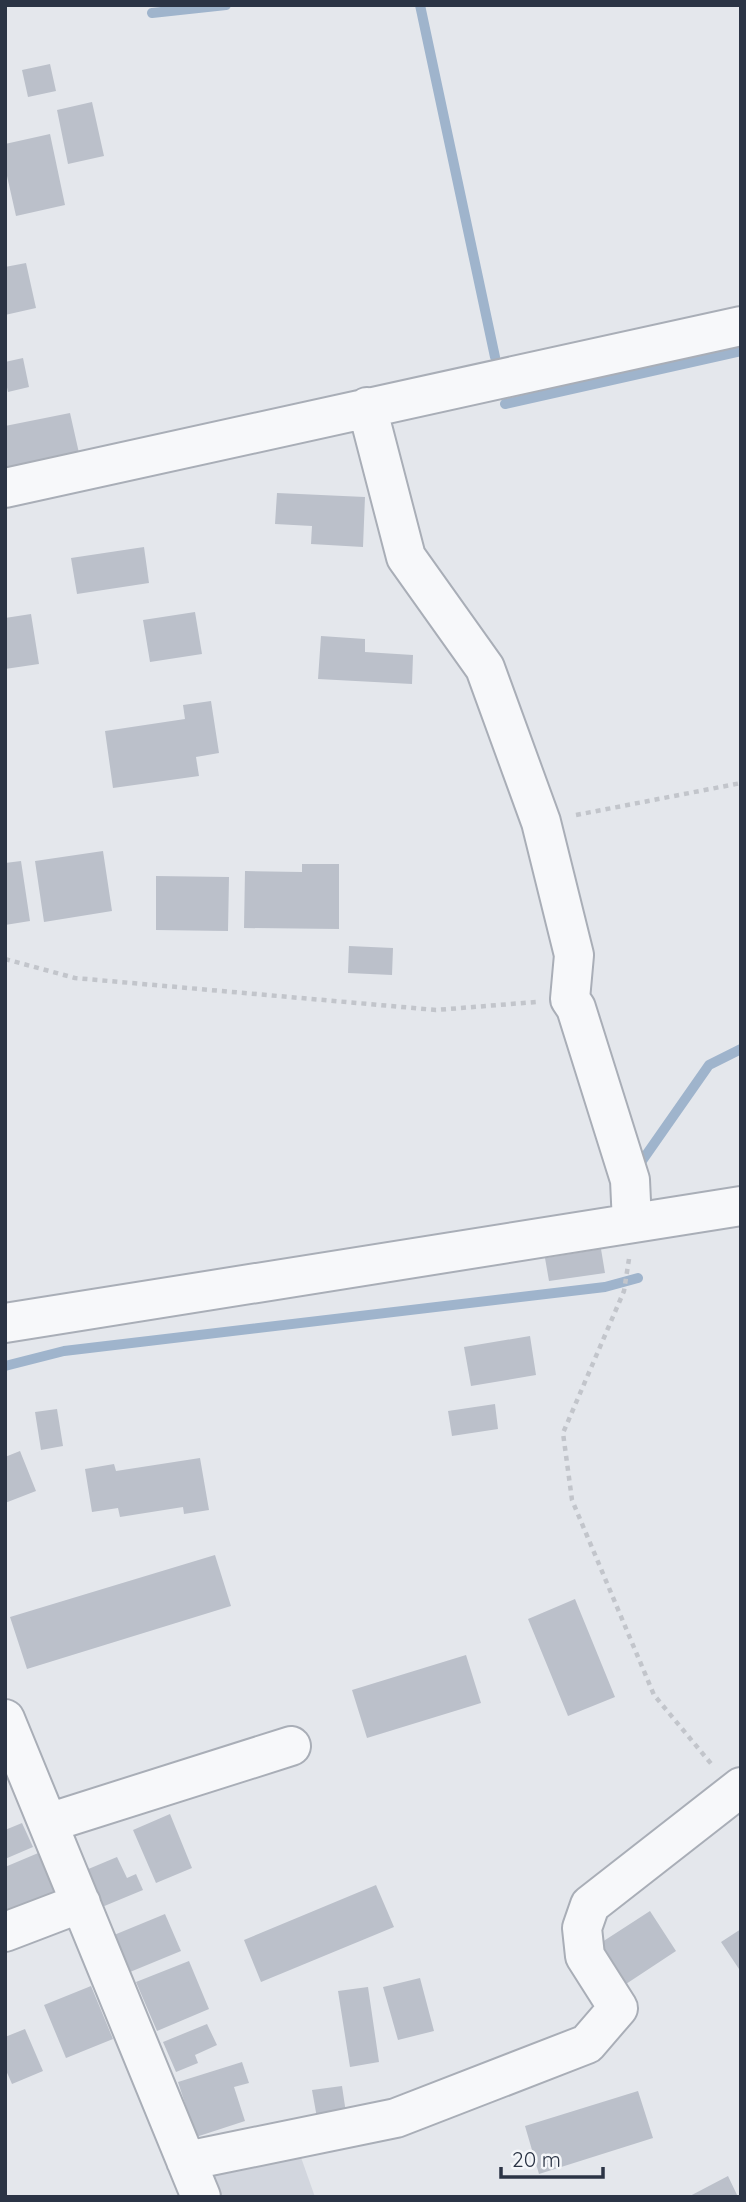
<svg xmlns="http://www.w3.org/2000/svg" width="746" height="2202" font-family="Quicksand,sans-serif">
	<rect width="100%" height="100%" fill="#e4e7ec"/>
	<path fill="#d2d6de" d="M 292,2132 L 315,2197 L 192,2197 L 175,2154 Z"/>
	<g fill="none" stroke-linecap="round" stroke-linejoin="round">
		<path stroke="#9fb4cc" stroke-width="10" d="M 420,5 L 495,357
			M 152,13 L 226,5
			M 505,404 L 741,351
			M 637,1168 L 709,1065 L 741,1049
			M 5,1366 L 64,1351 L 605,1287 L 638,1278"/>
	</g>
	<path fill="#bbc0ca" d="M 50,64 L 56,91 L 28,97 L 22,70 Z
		M 92,102 L 104,156 L 68,164 L 57,110 Z
		M 50,134 L 65,205 L 16,216 L 5,167 L 5,144 Z
		M 26,263 L 36,308 L 5,315 L 5,267 Z
		M 23,358 L 29,387 L 8,392 L 5,378 L 5,362 Z
		M 70,413 L 79,453 L 5,469 L 5,426 Z
		M 277,493 L 365,497 L 363,547 L 311,544 L 312,526 L 275,524 Z
		M 144,547 L 149,583 L 77,594 L 71,558 Z
		M 195,612 L 202,654 L 150,662 L 143,620 Z
		M 31,614 L 39,664 L 5,669 L 5,618 Z
		M 321,636 L 365,639 L 365,652 L 413,655 L 412,684 L 318,679 Z
		M 211,701 L 219,753 L 196,757 L 199,776 L 113,788 L 105,731 L 185,719 L 183,705 Z
		M 103,851 L 112,911 L 44,922 L 35,861 Z
		M 21,861 L 30,921 L 5,925 L 5,863 Z
		M 302,864 L 339,864 L 339,929 L 244,928 L 245,871 L 302,872 Z
		M 156,876 L 229,877 L 228,931 L 156,930 Z
		M 349,946 L 393,948 L 392,975 L 348,973 Z
		M 601,1249 L 605,1273 L 549,1281 L 545,1258 Z
		M 530,1336 L 536,1375 L 471,1386 L 464,1347 Z
		M 495,1404 L 498,1429 L 452,1436 L 448,1411 Z
		M 57,1409 L 63,1446 L 41,1450 L 35,1412 Z
		M 20,1451 L 36,1491 L 5,1503 L 5,1457 Z
		M 200,1458 L 209,1510 L 184,1514 L 183,1507 L 120,1517 L 118,1508 L 92,1512 L 85,1469 L 114,1464 L 116,1471 Z
		M 215,1555 L 231,1606 L 27,1669 L 10,1617 Z
		M 575,1599 L 615,1697 L 568,1716 L 528,1619 Z
		M 466,1655 L 481,1703 L 367,1738 L 352,1690 Z
		M 170,1814 L 192,1868 L 156,1883 L 133,1830 Z
		M 22,1823 L 33,1847 L 5,1859 L 5,1830 Z
		M 43,1851 L 60,1892 L 5,1914 L 5,1867 Z
		M 117,1857 L 127,1878 L 136,1874 L 143,1890 L 102,1907 L 86,1870 Z
		M 376,1885 L 394,1927 L 261,1982 L 244,1940 Z
		M 650,1911 L 676,1951 L 626,1984 L 599,1944 Z
		M 165,1914 L 181,1951 L 130,1972 L 114,1935 Z
		M 741,1929 L 741,1972 L 721,1942 Z
		M 189,1961 L 209,2009 L 157,2031 L 136,1982 Z
		M 420,1978 L 434,2031 L 398,2040 L 383,1987 Z
		M 91,1986 L 113,2039 L 66,2058 L 44,2005 Z
		M 368,1987 L 379,2062 L 350,2067 L 338,1991 Z
		M 207,2024 L 217,2045 L 195,2055 L 198,2063 L 176,2072 L 163,2042 Z
		M 25,2029 L 43,2071 L 12,2084 L 5,2068 L 5,2037 Z
		M 242,2062 L 249,2083 L 234,2087 L 245,2121 L 196,2137 L 178,2082 Z
		M 342,2086 L 346,2113 L 317,2118 L 312,2090 Z
		M 638,2091 L 653,2138 L 539,2174 L 525,2126 Z
		M 728,2176 L 738,2197 L 688,2197 Z"/>
	<g fill="none" stroke-linecap="round" stroke-linejoin="round">
		<g stroke="#a9aeb7" stroke-width="42">
			<path id="minor" d="M 367,407 L 406,557 L 485,668 L 541,822 L 574,955 L 570,999 L 576,1008 L 630,1180 L 632,1223
				M 5,488 L 741,326
				M 5,1323 L 741,1206
				M 5,1719 L 201,2197
				M 48,1823 L 291,1746
				M 5,1932 L 81,1903
				M 186,2161 L 396,2118 L 587,2044 L 618,2008 L 585,1956 L 582,1928 L 590,1905 L 741,1787"/>
		</g>
		<path stroke="#c2c5cb" stroke-width="4.5" stroke-dasharray="5 5" stroke-linecap="butt" d="M 576,815 L 741,783
			M 5,959 L 75,978 L 436,1010 L 536,1002
			M 629,1259 L 624,1291 L 563,1433 L 572,1500 L 654,1695 L 713,1766"/>
		<use href="#minor" stroke="#f7f8fa" stroke-width="38"/>
	</g>
	<rect width="746" height="2202" fill="none" stroke="#2b3445" stroke-width="14"/>
	<path d="M501 2167v10h102v-10" fill="none" stroke="#2b3445" stroke-width="3.5"/>
	<text x="512" y="2167" font-size="21" fill="#2b3445" stroke="#f4f6f9" stroke-width="5" paint-order="stroke">20 m</text>
</svg>
